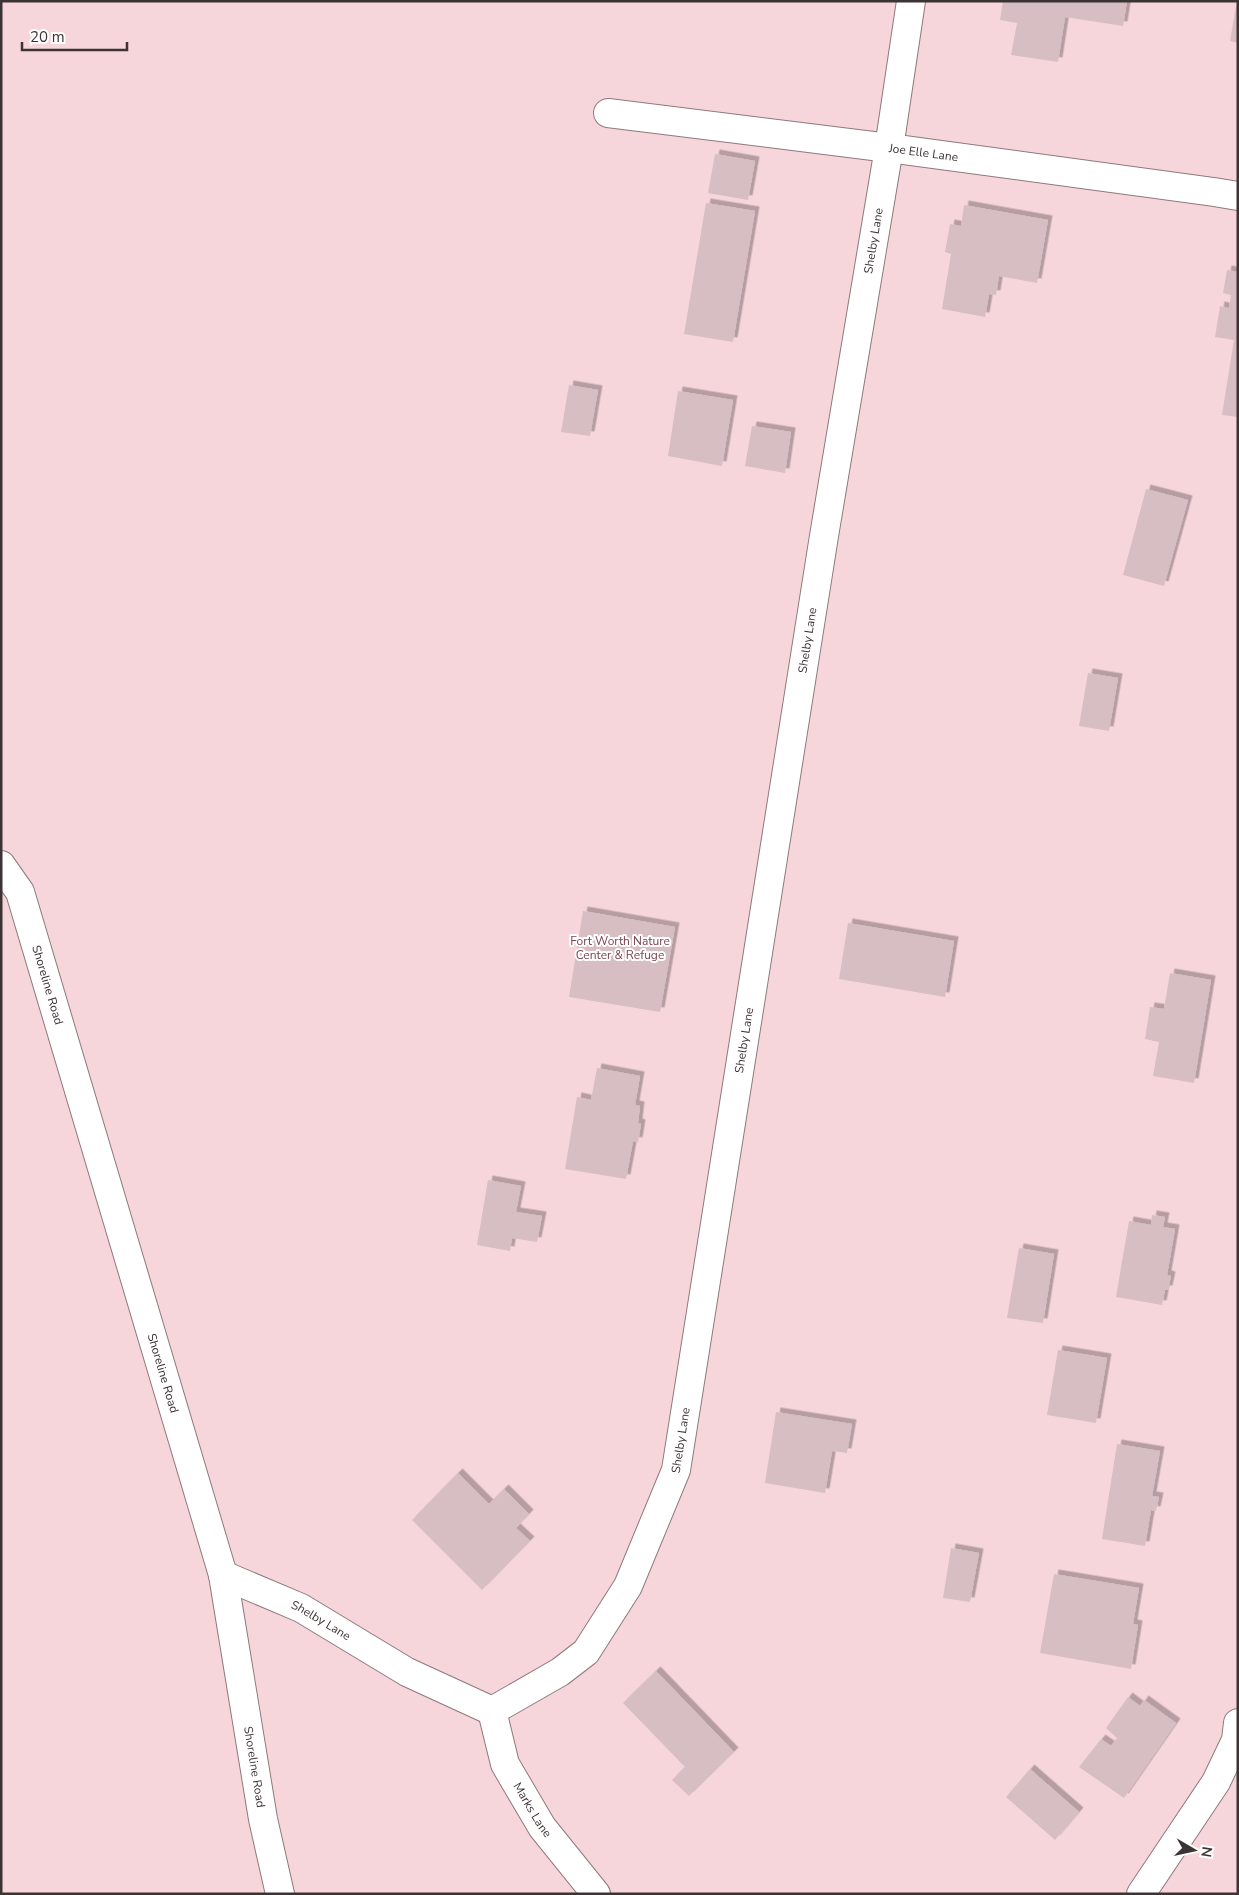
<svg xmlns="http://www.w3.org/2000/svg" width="1239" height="1895" font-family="'Nunito Sans',sans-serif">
	<defs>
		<filter id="shadow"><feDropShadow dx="4.5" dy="-4.5" stdDeviation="0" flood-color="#0004"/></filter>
	</defs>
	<rect width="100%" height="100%" fill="#fef4f5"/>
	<path fill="#f7d6db" d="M 1,1 L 1238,1 L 1238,1894 L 1,1894 Z"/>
	<path fill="#d6bec2" filter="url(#shadow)" d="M 1003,1 L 1127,1 L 1123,26 L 1065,17 L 1058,62 L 1011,55 L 1017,23 L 1000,20 Z
		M 1237,1 L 1238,1 L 1238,43 L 1230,41 Z
		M 715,154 L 755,161 L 748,200 L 708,193 Z
		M 706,203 L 755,211 L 733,342 L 684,334 Z
		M 964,205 L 1048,220 L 1037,283 L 999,276 L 996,295 L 989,294 L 985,317 L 942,309 L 951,254 L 945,252 L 950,224 L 961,226 Z
		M 1227,270 L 1238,272 L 1238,417 L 1222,415 L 1234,340 L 1215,337 L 1220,306 L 1229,308 L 1231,295 L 1223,293 Z
		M 569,385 L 598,390 L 590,436 L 561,432 Z
		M 678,391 L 733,400 L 722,466 L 668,456 Z
		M 752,426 L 791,432 L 785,473 L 745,466 Z
		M 1146,489 L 1188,500 L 1164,586 L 1123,575 Z
		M 1088,673 L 1118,678 L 1109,731 L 1079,726 Z
		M 583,911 L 675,927 L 660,1012 L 569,997 Z
		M 848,923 L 954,941 L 945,997 L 839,979 Z
		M 1170,973 L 1211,980 L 1194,1083 L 1153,1076 L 1159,1042 L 1145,1039 L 1150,1007 L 1164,1009 Z
		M 597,1068 L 640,1076 L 635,1105 L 640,1106 L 638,1123 L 641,1124 L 638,1142 L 633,1141 L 626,1179 L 565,1169 L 577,1097 L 591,1100 Z
		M 488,1180 L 521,1186 L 516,1212 L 542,1216 L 537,1242 L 512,1238 L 510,1251 L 477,1245 Z
		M 1152,1215 L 1165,1217 L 1163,1227 L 1175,1229 L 1167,1275 L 1171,1276 L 1168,1290 L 1165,1290 L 1162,1305 L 1116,1297 L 1129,1221 L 1151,1225 Z
		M 1019,1248 L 1054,1254 L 1043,1323 L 1007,1318 Z
		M 1058,1350 L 1107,1358 L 1096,1423 L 1047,1415 Z
		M 776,1412 L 852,1424 L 847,1453 L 832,1451 L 825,1493 L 765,1483 Z
		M 1117,1444 L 1160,1451 L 1152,1496 L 1159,1497 L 1156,1511 L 1151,1510 L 1145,1546 L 1102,1539 Z
		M 458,1473 L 489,1504 L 504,1489 L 529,1514 L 516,1528 L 530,1541 L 482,1590 L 412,1520 Z
		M 951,1548 L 979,1553 L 970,1602 L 943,1598 Z
		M 1054,1574 L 1139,1588 L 1133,1624 L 1138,1625 L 1131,1669 L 1040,1653 Z
		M 656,1671 L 734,1752 L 689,1796 L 672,1780 L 685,1767 L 623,1703 Z
		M 1128,1697 L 1140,1706 L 1144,1700 L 1176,1723 L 1124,1798 L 1079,1767 L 1101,1739 L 1111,1746 L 1117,1738 L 1106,1728 Z
		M 1030,1769 L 1079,1812 L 1055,1840 L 1006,1797 Z"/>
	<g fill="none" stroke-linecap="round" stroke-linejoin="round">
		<g stroke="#8e797c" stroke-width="30">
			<g id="minor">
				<path id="s1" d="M 608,113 L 889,148 L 1214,192 L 1238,196"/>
				<path id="s2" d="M 1,865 L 20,892 L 223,1575 L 263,1819 L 280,1894"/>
				<path id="s3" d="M 223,1575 L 301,1608 L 407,1672 L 492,1711"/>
				<path id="s4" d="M 492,1711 L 560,1672 L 586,1652 L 628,1586 L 676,1470 L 824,536 L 889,148 L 911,1"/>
				<path id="s5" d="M 492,1711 L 505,1764 L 542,1827 L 596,1894"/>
				<path d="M 1141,1894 L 1216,1782 L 1236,1740 L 1238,1723"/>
			</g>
		</g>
		<use href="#minor" stroke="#fff" stroke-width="28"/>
	</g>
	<g text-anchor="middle" stroke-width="4" stroke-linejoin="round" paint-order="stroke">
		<g font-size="12" fill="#3c3334" stroke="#fff">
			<text dy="4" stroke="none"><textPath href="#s1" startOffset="318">Joe Elle Lane</textPath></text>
			<text dy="4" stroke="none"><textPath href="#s4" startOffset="1560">Shelby Lane</textPath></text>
			<text dy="4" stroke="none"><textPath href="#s4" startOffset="1155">Shelby Lane</textPath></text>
			<text dy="4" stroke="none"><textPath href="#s2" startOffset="130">Shoreline Road</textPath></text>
			<text dy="4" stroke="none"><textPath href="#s4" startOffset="750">Shelby Lane</textPath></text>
			<text dy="4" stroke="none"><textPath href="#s2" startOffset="535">Shoreline Road</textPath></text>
			<text dy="4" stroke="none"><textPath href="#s4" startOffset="345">Shelby Lane</textPath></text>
			<text dy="4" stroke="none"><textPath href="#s3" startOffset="108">Shelby Lane</textPath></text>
			<text dy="4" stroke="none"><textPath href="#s2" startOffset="940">Shoreline Road</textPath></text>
			<text dy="4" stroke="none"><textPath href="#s5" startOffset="108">Marks Lane</textPath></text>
		</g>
		<g font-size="12" fill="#7c434f" stroke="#fff">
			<text x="620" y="945">Fort Worth Nature<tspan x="620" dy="14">Center &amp; Refuge</tspan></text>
		</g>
	</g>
	<rect width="1239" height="1895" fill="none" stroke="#3c3334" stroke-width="5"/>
	<g transform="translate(1194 1850) rotate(99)" stroke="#ffffff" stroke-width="4" paint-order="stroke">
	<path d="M0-4L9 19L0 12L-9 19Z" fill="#3c3334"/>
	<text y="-8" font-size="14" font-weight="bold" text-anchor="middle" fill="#3c3334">N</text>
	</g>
	<path d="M22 42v8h105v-8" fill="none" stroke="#3c3334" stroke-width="2.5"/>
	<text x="30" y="42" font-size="15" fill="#3c3334" stroke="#ffffff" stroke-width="4" paint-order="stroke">20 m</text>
</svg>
